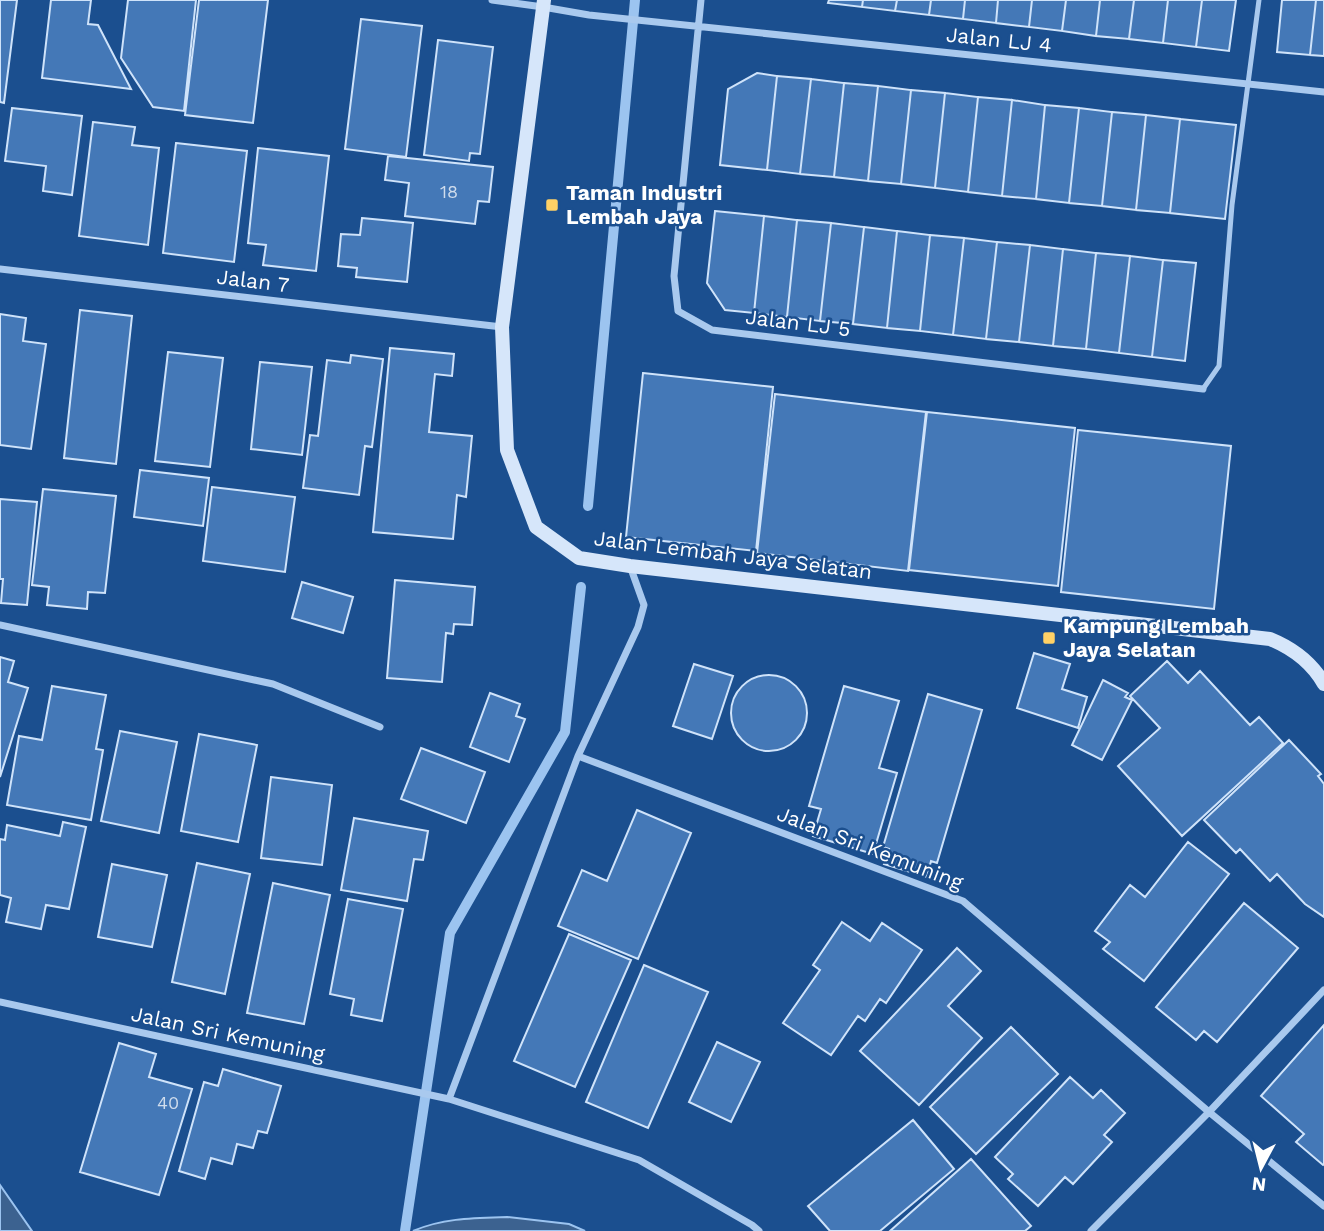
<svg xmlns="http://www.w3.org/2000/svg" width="1324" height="1231" font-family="'Work Sans',sans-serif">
	<rect width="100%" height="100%" fill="#1b4f8f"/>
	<path fill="#3c6290" stroke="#9cc4f0" stroke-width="2" d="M 0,1185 L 32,1231 L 0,1231 Z
		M 507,1217 L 569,1224 L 585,1231 L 413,1231 C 443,1218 474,1218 507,1217 Z"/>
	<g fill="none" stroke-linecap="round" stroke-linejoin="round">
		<path stroke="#9cc4f0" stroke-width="10" d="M 588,506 L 635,0
			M 405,1231 L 450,933 L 565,732 L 581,587"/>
	</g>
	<path fill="#4478b7" stroke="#cfe3fa" stroke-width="2" d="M 0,0 L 17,0 L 4,103 L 0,102 Z
		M 51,0 L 91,0 L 88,24 L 98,25 L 131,89 L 42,78 Z
		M 128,0 L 196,0 L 184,111 L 153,107 L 121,58 Z
		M 199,0 L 268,0 L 253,123 L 185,115 Z
		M 829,0 L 863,0 L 862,7 L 828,3 Z
		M 863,0 L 897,0 L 895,11 L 862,7 Z
		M 897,0 L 931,0 L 929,15 L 895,11 Z
		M 931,0 L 965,0 L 963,19 L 929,15 Z
		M 965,0 L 998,0 L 996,23 L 963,19 Z
		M 998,0 L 1032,0 L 1029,27 L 996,23 Z
		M 1032,0 L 1066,0 L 1062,31 L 1029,27 Z
		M 1066,0 L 1100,0 L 1096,36 L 1062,31 Z
		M 1100,0 L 1134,0 L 1129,39 L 1096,36 Z
		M 1134,0 L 1168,0 L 1163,43 L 1129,39 Z
		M 1168,0 L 1202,0 L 1196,47 L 1163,43 Z
		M 1202,0 L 1236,0 L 1229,51 L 1196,47 Z
		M 1282,0 L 1316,0 L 1310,55 L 1277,52 Z
		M 1316,0 L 1324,0 L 1324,56 L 1310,55 Z
		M 361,19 L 422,26 L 406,157 L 345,149 Z
		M 438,40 L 493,47 L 480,154 L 470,153 L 469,161 L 424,155 Z
		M 757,73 L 777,76 L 767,170 L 720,165 L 728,89 Z
		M 777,76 L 811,79 L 800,174 L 767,170 Z
		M 811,79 L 844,83 L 834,177 L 800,174 Z
		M 844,83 L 878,86 L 868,181 L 834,177 Z
		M 878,86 L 911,90 L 901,184 L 868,181 Z
		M 911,90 L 945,93 L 935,188 L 901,184 Z
		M 945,93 L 978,97 L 968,192 L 935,188 Z
		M 978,97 L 1012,100 L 1002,196 L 968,192 Z
		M 1012,100 L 1045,105 L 1036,199 L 1002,196 Z
		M 1045,105 L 1079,108 L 1069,203 L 1036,199 Z
		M 12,108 L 82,116 L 72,195 L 43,191 L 46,166 L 5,161 Z
		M 1079,108 L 1112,112 L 1102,206 L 1069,203 Z
		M 1112,112 L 1146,115 L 1136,210 L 1102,206 Z
		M 1146,115 L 1180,119 L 1170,213 L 1136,210 Z
		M 1180,119 L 1236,125 L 1225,219 L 1170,213 Z
		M 93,122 L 135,127 L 132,145 L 159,148 L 148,245 L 79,236 Z
		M 176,143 L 247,151 L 234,262 L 163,253 Z
		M 258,148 L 329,156 L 316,271 L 263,265 L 266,245 L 248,243 Z
		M 388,156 L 493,167 L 489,202 L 478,201 L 475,224 L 405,216 L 409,183 L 385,180 Z
		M 715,211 L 764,216 L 754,313 L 725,310 L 707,283 Z
		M 764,216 L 797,220 L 787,317 L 754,313 Z
		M 362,218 L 413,223 L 407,282 L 356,277 L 357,268 L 338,266 L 341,234 L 360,235 Z
		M 797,220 L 831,223 L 820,321 L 787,317 Z
		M 831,223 L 864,227 L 853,324 L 820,321 Z
		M 864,227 L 897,231 L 887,328 L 853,324 Z
		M 897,231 L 930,235 L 920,331 L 887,328 Z
		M 930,235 L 964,238 L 953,335 L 920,331 Z
		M 964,238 L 997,242 L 986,339 L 953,335 Z
		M 997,242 L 1030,245 L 1019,342 L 986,339 Z
		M 1030,245 L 1063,249 L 1053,346 L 1019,342 Z
		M 1063,249 L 1096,253 L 1086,349 L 1053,346 Z
		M 1096,253 L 1130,256 L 1119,353 L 1086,349 Z
		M 1130,256 L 1163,260 L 1152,357 L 1119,353 Z
		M 1163,260 L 1196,263 L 1185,361 L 1152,357 Z
		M 80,310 L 132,316 L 116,464 L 64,458 Z
		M 0,314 L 26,318 L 23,341 L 46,344 L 31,449 L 0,445 Z
		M 390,348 L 454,354 L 452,376 L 435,374 L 429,432 L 472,436 L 466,497 L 457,495 L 453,539 L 373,532 Z
		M 168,352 L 223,358 L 210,467 L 155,461 Z
		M 351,355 L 383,359 L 372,447 L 365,446 L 359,495 L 303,488 L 310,435 L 318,436 L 327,360 L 350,363 Z
		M 260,362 L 312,367 L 302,455 L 251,449 Z
		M 643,373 L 773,387 L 756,551 L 626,537 Z
		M 775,394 L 926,412 L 908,571 L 757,553 Z
		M 927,412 L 1075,428 L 1058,586 L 909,570 Z
		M 1078,430 L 1231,446 L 1214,609 L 1061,592 Z
		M 140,470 L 209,478 L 203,526 L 134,517 Z
		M 212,487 L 295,497 L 285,572 L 203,561 Z
		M 43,489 L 116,496 L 105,593 L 88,592 L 87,609 L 47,605 L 49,587 L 32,585 Z
		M 0,499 L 37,502 L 27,605 L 1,603 L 3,579 L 0,579 Z
		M 395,580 L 475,587 L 472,625 L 454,624 L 453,634 L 446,633 L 442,682 L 387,678 Z
		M 302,582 L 353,597 L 343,633 L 292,618 Z
		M 1034,653 L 1070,664 L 1062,689 L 1087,697 L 1078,728 L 1017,708 Z
		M 0,657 L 14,661 L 8,682 L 28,688 L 0,777 Z
		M 1167,661 L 1188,683 L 1200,671 L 1250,725 L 1259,717 L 1283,743 L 1182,836 L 1118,766 L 1160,728 L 1130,696 Z
		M 694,664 L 733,676 L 712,739 L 673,726 Z
		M731 713a38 38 0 1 1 76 0a38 38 0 1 1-76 0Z
		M 1103,680 L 1128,693 L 1125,697 L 1132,700 L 1102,760 L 1072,745 Z
		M 52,686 L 106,695 L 96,749 L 103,750 L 91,820 L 7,805 L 19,736 L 42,740 Z
		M 844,686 L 899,701 L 879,768 L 897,773 L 873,854 L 813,836 L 821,809 L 809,806 Z
		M 490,693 L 520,704 L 516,716 L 525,719 L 509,762 L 470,747 Z
		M 928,694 L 982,710 L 937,863 L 931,861 L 927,877 L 884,864 L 889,849 L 883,847 Z
		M 120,731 L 177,742 L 159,833 L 101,821 Z
		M 199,734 L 257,745 L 238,842 L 181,831 Z
		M 1289,740 L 1321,774 L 1318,776 L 1324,784 L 1324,917 L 1305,904 L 1277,874 L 1270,881 L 1240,849 L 1236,853 L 1204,820 Z
		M 421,748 L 485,772 L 466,823 L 401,799 Z
		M 271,777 L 332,785 L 322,865 L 261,858 Z
		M 637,810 L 691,833 L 638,959 L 558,926 L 582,870 L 607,881 Z
		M 354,818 L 428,831 L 423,860 L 414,859 L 407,901 L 341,890 Z
		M 63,822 L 86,827 L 69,909 L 46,905 L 41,929 L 6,922 L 11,898 L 0,895 L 0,839 L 5,840 L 7,825 L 60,836 Z
		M 1188,842 L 1229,874 L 1144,981 L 1103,949 L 1110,942 L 1095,931 L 1130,885 L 1145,897 Z
		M 197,863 L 250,874 L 225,994 L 172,982 Z
		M 112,864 L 167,875 L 152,947 L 98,937 Z
		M 273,883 L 330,895 L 304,1024 L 247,1013 Z
		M 348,899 L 403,909 L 382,1021 L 351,1015 L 354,999 L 330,994 Z
		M 1244,903 L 1298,948 L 1217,1042 L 1204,1031 L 1196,1040 L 1156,1007 Z
		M 842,922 L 870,941 L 882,923 L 922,950 L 886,1003 L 880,999 L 865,1021 L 858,1016 L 831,1055 L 783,1023 L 820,970 L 813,965 Z
		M 569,934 L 631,960 L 575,1087 L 514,1061 Z
		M 957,948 L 981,971 L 948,1006 L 982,1038 L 919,1105 L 860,1051 Z
		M 644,965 L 708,992 L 648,1128 L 586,1102 Z
		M 1324,1025 L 1324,1164 L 1323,1165 L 1296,1142 L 1304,1134 L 1261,1096 Z
		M 1011,1027 L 1058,1074 L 976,1154 L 930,1107 Z
		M 717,1042 L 760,1062 L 731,1122 L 689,1102 Z
		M 119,1043 L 156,1054 L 149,1077 L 192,1089 L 159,1195 L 80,1172 Z
		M 223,1069 L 281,1086 L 267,1133 L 258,1131 L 253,1148 L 237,1144 L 232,1164 L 211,1158 L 205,1179 L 179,1171 L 204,1082 L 218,1086 Z
		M 1070,1077 L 1093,1098 L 1101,1090 L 1125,1113 L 1104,1135 L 1112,1142 L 1073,1184 L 1065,1177 L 1038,1206 L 1008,1179 L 1013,1174 L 995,1157 Z
		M 913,1120 L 954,1169 L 880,1231 L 830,1231 L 808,1206 Z
		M 971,1159 L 1031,1226 L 1025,1231 L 890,1231 Z"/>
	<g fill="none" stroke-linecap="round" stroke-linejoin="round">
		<path stroke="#a9c9ee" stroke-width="5" d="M 1203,389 L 1219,366 L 1232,205 L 1259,0"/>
		<path stroke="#a9c9ee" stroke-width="7" d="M 492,0 L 543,7 L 589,15 L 1324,92
			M 701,0 L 674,276 L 678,311 L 712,330 L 1203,389
			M 0,269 L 502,327
			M 0,625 L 273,684 L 380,727
			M 578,756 L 963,901 L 1209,1112 L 1324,1206
			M 0,1002 L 449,1099 L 639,1160 L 752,1225 L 759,1231
			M 449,1099 L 578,756 L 638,627 L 644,605 L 630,566
			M 1091,1231 L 1209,1112 L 1324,990"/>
		<path stroke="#d6e6fa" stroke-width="14" d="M 544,0 L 502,327 L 507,450 L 536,527 L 579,558 L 630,566 L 1270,639 C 1292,648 1312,663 1324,684"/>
	</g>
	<g fill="#ffd166" stroke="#1b4f8f" stroke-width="2.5">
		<rect x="545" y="198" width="14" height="14" rx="3.5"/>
		<rect x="1042" y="631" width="14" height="14" rx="3.5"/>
	</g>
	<g text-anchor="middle" stroke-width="5" stroke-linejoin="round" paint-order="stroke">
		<g font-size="18" fill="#d0dded">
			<text x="449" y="198">18</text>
			<text x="168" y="1109">40</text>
		</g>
		<g font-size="21" fill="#fff" stroke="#1b4f8f">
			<text transform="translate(999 40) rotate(6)" y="7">Jalan LJ 4</text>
			<text transform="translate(253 281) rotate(7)" y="7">Jalan 7</text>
			<text transform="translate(798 323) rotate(7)" y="7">Jalan LJ 5</text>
			<text transform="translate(733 555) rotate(7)" y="7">Jalan Lembah Jaya Selatan</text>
			<text transform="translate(870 848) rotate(21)" y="7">Jalan Sri Kemuning</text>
			<text transform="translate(228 1034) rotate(12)" y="7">Jalan Sri Kemuning</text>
		</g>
		<g font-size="21" font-weight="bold" fill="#fff" stroke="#1b4f8f" text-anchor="start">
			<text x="566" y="200">Taman Industri<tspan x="566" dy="24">Lembah Jaya</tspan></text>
			<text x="1063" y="633">Kampung Lembah<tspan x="1063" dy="24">Jaya Selatan</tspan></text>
		</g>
	</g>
	<g transform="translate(1261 1168) rotate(187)" stroke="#1b4f8f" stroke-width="5" paint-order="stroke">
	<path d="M0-5L12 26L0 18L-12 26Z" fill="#ffffff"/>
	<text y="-10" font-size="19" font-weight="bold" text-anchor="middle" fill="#ffffff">N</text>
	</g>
</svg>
